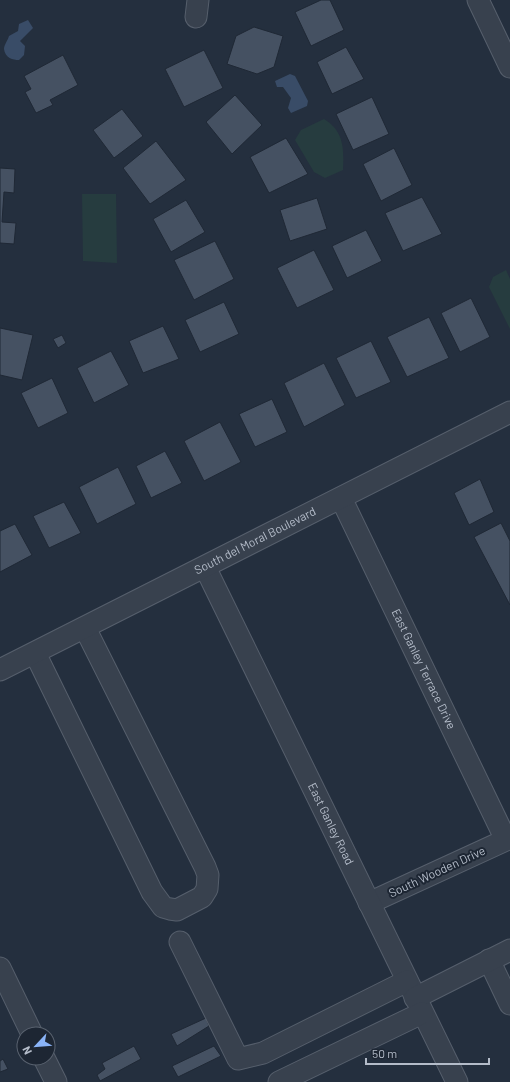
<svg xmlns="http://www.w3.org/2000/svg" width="510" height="1082" font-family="Barlow,sans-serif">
	<rect width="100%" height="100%" fill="#242f3e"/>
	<path fill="#263c3f" d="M 324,119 C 344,131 344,149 343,170 L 325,178 L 314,172 L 295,140 L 301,130 Z
		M 82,194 L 116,194 L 117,263 L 83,261 Z
		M 506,270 L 510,279 L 510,329 L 489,287 L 493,277 Z"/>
	<path fill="#394c67" d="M 28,20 L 33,28 L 20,41 L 25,46 L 24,55 L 19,60 C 13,60 5,58 4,49 C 4,45 8,40 9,36 L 18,31 L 19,24 Z
		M 290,74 L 295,76 L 308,101 L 307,106 L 291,113 L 288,108 L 291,98 L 283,87 L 277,87 L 275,81 Z"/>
	<path fill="#455162" stroke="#1f2835" d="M 321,0 L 330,0 L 344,30 L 311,46 L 295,12 Z
		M 254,27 L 283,36 L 274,67 L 257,74 L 227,64 L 236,36 Z
		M 346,47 L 364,79 L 332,94 L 317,62 Z
		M 204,50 L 223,88 L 184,107 L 165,69 Z
		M 63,55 L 78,85 L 50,100 L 53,105 L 36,113 L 25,92 L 31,89 L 24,76 Z
		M 235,95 L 262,125 L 232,154 L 206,122 Z
		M 372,97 L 389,134 L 353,150 L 336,114 Z
		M 122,109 L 143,136 L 114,158 L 93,130 Z
		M 286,138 L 308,174 L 269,193 L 250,157 Z
		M 156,141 L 186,180 L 150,204 L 123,168 Z
		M 394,148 L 412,185 L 381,201 L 363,164 Z
		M 0,168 L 15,169 L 14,193 L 4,192 L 2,222 L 16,223 L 14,244 L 0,243 Z
		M 422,197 L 442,234 L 403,251 L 385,213 Z
		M 317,198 L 327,229 L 290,241 L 280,210 Z
		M 186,200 L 205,232 L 171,252 L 153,219 Z
		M 366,230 L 382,261 L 347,278 L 332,246 Z
		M 215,241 L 234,279 L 194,300 L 174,260 Z
		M 314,250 L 334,290 L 297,308 L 277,268 Z
		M 471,298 L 490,337 L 460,352 L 441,313 Z
		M 224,302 L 239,334 L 200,352 L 185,320 Z
		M 429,317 L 449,358 L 407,377 L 387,337 Z
		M 163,326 L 179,359 L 143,373 L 129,341 Z
		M 0,328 L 33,335 L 22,380 L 0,375 Z
		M 62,335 L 66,343 L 58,348 L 53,339 Z
		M 371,341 L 391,382 L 356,398 L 336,358 Z
		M 111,351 L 129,385 L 94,403 L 77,368 Z
		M 324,363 L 345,405 L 304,427 L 284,383 Z
		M 52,378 L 68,413 L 38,428 L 21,393 Z
		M 272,399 L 287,432 L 255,447 L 239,414 Z
		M 220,422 L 241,462 L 204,481 L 184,441 Z
		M 165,451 L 182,483 L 151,498 L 136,466 Z
		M 118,467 L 136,504 L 97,524 L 79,487 Z
		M 480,479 L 494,512 L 469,525 L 454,493 Z
		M 64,502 L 81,533 L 49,548 L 33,516 Z
		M 501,523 L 510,541 L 510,605 L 474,537 Z
		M 15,524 L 32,555 L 0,572 L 0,531 Z
		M 206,1018 L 209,1026 L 177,1046 L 171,1034 Z
		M 134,1046 L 141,1059 L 100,1081 L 97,1075 L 105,1069 L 102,1063 Z
		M 214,1046 L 221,1056 L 178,1077 L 172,1066 Z
		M 3,1059 L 8,1069 L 0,1072 L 0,1061 Z"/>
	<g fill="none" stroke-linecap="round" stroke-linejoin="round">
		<g stroke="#565f6c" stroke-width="23">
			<g id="minor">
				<path d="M 478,0 L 510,67"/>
				<path d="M 196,17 L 198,0"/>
				<path id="s1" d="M 341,498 L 506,840 L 369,903"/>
				<path id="s2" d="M 205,567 L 457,1082"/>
				<path d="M 35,653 L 152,892 L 163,907 L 170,909 L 177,910 L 202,897 L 207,889 L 208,875 L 205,867 L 85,628"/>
				<path id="s3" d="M 0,670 L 510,412"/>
				<path d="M 180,942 L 238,1059 L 263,1053 L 407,981"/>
				<path d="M 489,960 L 510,1004"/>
				<path d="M 0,968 L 32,1034"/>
				<path d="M 415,998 L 510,950"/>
				<path d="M 44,1058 L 56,1082"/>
				<path d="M 279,1082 L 422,1013"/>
			</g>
		</g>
		<use href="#minor" stroke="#38414e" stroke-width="21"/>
	</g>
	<g text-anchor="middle" stroke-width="4" stroke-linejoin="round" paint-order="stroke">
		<g font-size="12" fill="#b4bcc9" stroke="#1d2633">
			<text dy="4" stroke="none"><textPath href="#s3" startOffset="286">South del Moral Boulevard</textPath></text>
			<text dy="4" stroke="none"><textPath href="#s1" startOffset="190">East Ganley Terrace Drive</textPath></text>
			<text dy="4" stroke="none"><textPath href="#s2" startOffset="286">East Ganley Road</textPath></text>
			<text transform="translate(437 872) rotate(-25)" y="4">South Wooden Drive</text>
		</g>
	</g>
	<g transform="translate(36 1046) rotate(244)"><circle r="19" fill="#1d2633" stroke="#59626f"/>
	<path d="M0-3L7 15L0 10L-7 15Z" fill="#8ab4f8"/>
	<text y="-6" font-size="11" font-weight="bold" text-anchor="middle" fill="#b4bcc9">N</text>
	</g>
	<path d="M366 1058v6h123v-6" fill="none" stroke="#b4bcc9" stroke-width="2"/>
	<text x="372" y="1058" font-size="12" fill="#b4bcc9" stroke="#1d2633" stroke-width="3" paint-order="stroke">50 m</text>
</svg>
